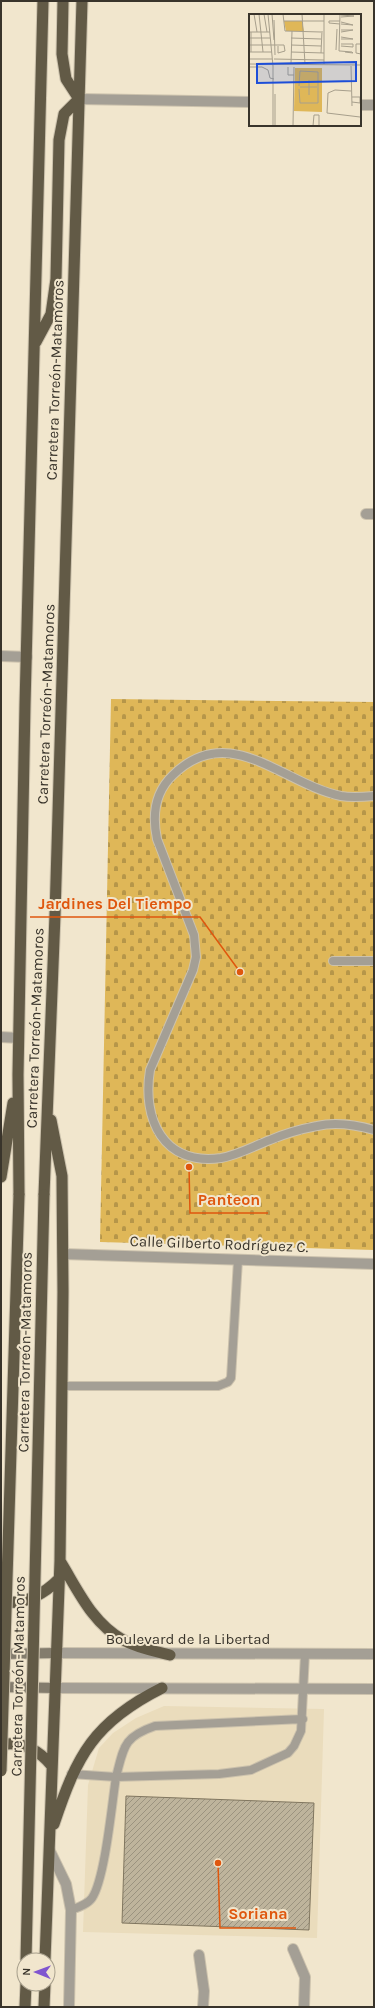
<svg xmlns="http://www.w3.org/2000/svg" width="375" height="2008" font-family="Karla,sans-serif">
	<defs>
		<pattern id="cemetery-stones" width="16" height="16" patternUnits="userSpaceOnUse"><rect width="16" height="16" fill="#dfb758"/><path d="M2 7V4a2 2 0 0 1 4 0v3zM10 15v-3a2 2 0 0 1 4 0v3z" fill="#b69649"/></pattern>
		<pattern id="building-hatch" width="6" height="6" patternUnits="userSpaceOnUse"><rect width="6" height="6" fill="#beb49c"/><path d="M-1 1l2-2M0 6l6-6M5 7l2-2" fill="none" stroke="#9b937f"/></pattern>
	</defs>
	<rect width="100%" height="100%" fill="#f1e6cd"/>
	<path fill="#eadcbc" d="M 164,1706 L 324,1709 L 317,1938 L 83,1932 L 88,1785 L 99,1748 L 113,1733 L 136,1718 Z"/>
	<path fill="url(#cemetery-stones)" d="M 111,699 L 374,702 L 374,1250 L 100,1242 Z"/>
	<path fill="url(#building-hatch)" stroke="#80765f" d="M 126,1796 L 314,1803 L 309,1930 L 122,1923 Z"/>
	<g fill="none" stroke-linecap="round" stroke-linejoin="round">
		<g stroke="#ccc2ad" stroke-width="10">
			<path id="service" d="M 374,796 C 363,797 352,798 341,796 C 283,784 229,720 173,775 C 155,792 152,815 157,839 L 194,935 L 196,957 L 193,970 L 150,1070 C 142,1119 163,1166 221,1158 C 238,1155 254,1146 270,1140 C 284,1134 301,1129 317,1126 C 335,1122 356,1125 374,1130
				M 333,961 L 374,961
				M 61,1386 L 218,1386 L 228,1382 L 231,1378 L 238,1260
				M 71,1774 L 116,1777 C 124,1747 123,1737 155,1726 L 303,1719
				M 71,1910 C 79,1907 88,1904 92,1898 C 105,1879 112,1803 116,1777 L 219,1774 L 251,1770 L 288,1753 L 294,1746 L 301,1731 L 305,1654"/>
		</g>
		<g stroke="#ccc2ad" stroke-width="12">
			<path id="minor" d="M 79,99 L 250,102
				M 360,105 L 374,105
				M 366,514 L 374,514
				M 1,656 L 27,657
				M 49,1849 L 66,1884 L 71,1910 L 69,2007
				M 293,1949 L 305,1977 L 304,2007
				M 199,1955 L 204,1991 L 203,2007"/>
		</g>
		<g stroke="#ccc2ad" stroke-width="12">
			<path id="tertiary" d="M 1,1037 L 19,1038
				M 63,1254 L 374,1264
				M 56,1653 L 374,1654
				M 55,1688 L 374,1689"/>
		</g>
		<g stroke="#ccc2ad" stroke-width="12">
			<path id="secondary" d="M 1,1654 L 56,1653
				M 1,1687 L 55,1688"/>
		</g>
		<g stroke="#ccc2ad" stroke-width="13">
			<path id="trunk" d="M 63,1 L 62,54 L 66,79 L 79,99
				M 36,342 L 51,314 L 56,279 L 59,140 L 64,114 L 79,99
				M 1,1177 L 13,1103
				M 19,1195 L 18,1075 L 25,705 L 43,1
				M 44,1195 L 55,915 L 82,1
				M 60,1561 C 78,1590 92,1623 123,1640 C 137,1648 154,1651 170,1655
				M 1,1602 C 24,1605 43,1595 59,1579
				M 1,1745 C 21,1740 40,1751 52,1766
				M 54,1824 C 77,1755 94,1722 162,1688
				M 45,1960 L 60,1561 L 63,1292 L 62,1176 L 51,1120
				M 25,2007 L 26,1984
				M 44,2007 L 45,1984"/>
		</g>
		<use href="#service" stroke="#a49f95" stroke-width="8"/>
		<use href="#minor" stroke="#a49f95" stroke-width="10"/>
		<use href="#tertiary" stroke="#a49f95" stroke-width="10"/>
		<use href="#secondary" stroke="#837c6d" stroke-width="10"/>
		<use href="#trunk" stroke="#625a46" stroke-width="11"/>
		<g stroke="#ccc2ad" stroke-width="13" stroke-linecap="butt">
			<path id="trunk-bridge" d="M 1,1771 L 19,1195
				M 26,1960 L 44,1195"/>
		</g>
		<use href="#trunk-bridge" stroke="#625a46" stroke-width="11"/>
	</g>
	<g text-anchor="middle" stroke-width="4" stroke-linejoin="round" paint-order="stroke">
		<g font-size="15" fill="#39342b" stroke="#f1e6cd">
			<text transform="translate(55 380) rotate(-88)" y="5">Carretera Torreón-Matamoros</text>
			<text transform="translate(46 704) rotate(-88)" y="5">Carretera Torreón-Matamoros</text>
			<text transform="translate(35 1028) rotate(-88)" y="5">Carretera Torreón-Matamoros</text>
			<text transform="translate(219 1244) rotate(2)" y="5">Calle Gilberto Rodríguez C.</text>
			<text transform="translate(25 1352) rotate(-89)" y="5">Carretera Torreón-Matamoros</text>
			<text x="188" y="1644">Boulevard de la Libertad</text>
			<text transform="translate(18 1676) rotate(-89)" y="5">Carretera Torreón-Matamoros</text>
		</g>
	</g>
	<g transform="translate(249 14)">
		<rect width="112" height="112" fill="#f1e6cd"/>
		<path d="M 35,7 L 53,7 L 55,17 L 37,17 Z" fill="#dfb758"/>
		<path d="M 46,54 L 73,54 L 73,98 L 45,97 Z" fill="#dfb758"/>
		<path fill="none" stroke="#a79f8c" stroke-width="1" d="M 5,0 L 8,18M 10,0 L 14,38M 15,0 L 18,18M 19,0 L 24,52M 23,0 L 25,26M 34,0 L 36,17 L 72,18M 53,0 L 56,50M 91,0 L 90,37 L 91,37 L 103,38 L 104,39 L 96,38M 92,1 L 105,2 L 92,3M 25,6 L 26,41M 35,7 L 75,7M 91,10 L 80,9 L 80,7 L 91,7M 92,10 L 104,11 L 92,8M 0,18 L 21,18M 92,18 L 104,16 L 92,16M 0,24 L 21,24M 42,24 L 72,25M 92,25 L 104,25 L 92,23M 112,30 L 107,30 L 107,39 L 112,40M 0,31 L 35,31 L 36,37M 42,31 L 72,32M 29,32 L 29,39 L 36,37M 92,32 L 104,33 L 104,30 L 92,30M 87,36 L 88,15M 0,38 L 23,38M 2,38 L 2,18M 42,38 L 75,39M 72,39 L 73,17M 0,45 L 23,45M 25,45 L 75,46M 42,49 L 43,17M 0,50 L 112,51M 75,50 L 75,0M 24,52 L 24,112M 102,52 L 103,92M 0,53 L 13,53M 13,53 L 19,56 L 21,64 L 25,65M 39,53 L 39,61 L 45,61M 60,66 L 60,81M 50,72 L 51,57 L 69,58 L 69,89 L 51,89 L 50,75M 51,73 L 68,73M 102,77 L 86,76 L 79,79 L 78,99 L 111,103M 103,83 L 111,83 L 111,89 L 103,88M 26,112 L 26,80M 44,112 L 45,53M 64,112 L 65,101 L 70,101 L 70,112"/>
		<path fill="#1d4ed8" fill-opacity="0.15" stroke="#1d4ed8" stroke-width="2" d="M 107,48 L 107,67 L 8,69 L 8,50 Z"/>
		<rect width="112" height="112" fill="none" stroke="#39342b" stroke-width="2"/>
	</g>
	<path fill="none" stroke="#df570e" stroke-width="1.5" d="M240 972L200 917H30M189 1167L190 1213H268M218 1863L220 1928H296"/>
	<g fill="#df570e" stroke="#f1e6cd" stroke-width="1.5">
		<circle cx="240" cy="972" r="4"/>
		<circle cx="189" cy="1167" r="4"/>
		<circle cx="218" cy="1863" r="4"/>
	</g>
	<g font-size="16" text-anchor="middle" font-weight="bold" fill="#df570e" stroke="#f1e6cd" stroke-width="4" stroke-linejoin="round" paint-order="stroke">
		<text x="115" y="909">Jardines Del Tiempo</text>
		<text x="229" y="1205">Panteon</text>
		<text x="258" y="1919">Soriana</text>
	</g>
	<rect width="375" height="2008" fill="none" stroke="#39342b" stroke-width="4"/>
	<g transform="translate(36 1972) rotate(271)"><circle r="19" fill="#f1e6cd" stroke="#a79f8c"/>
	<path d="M0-3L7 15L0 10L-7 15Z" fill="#8055cf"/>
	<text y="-6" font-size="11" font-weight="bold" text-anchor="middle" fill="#39342b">N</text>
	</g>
</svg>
